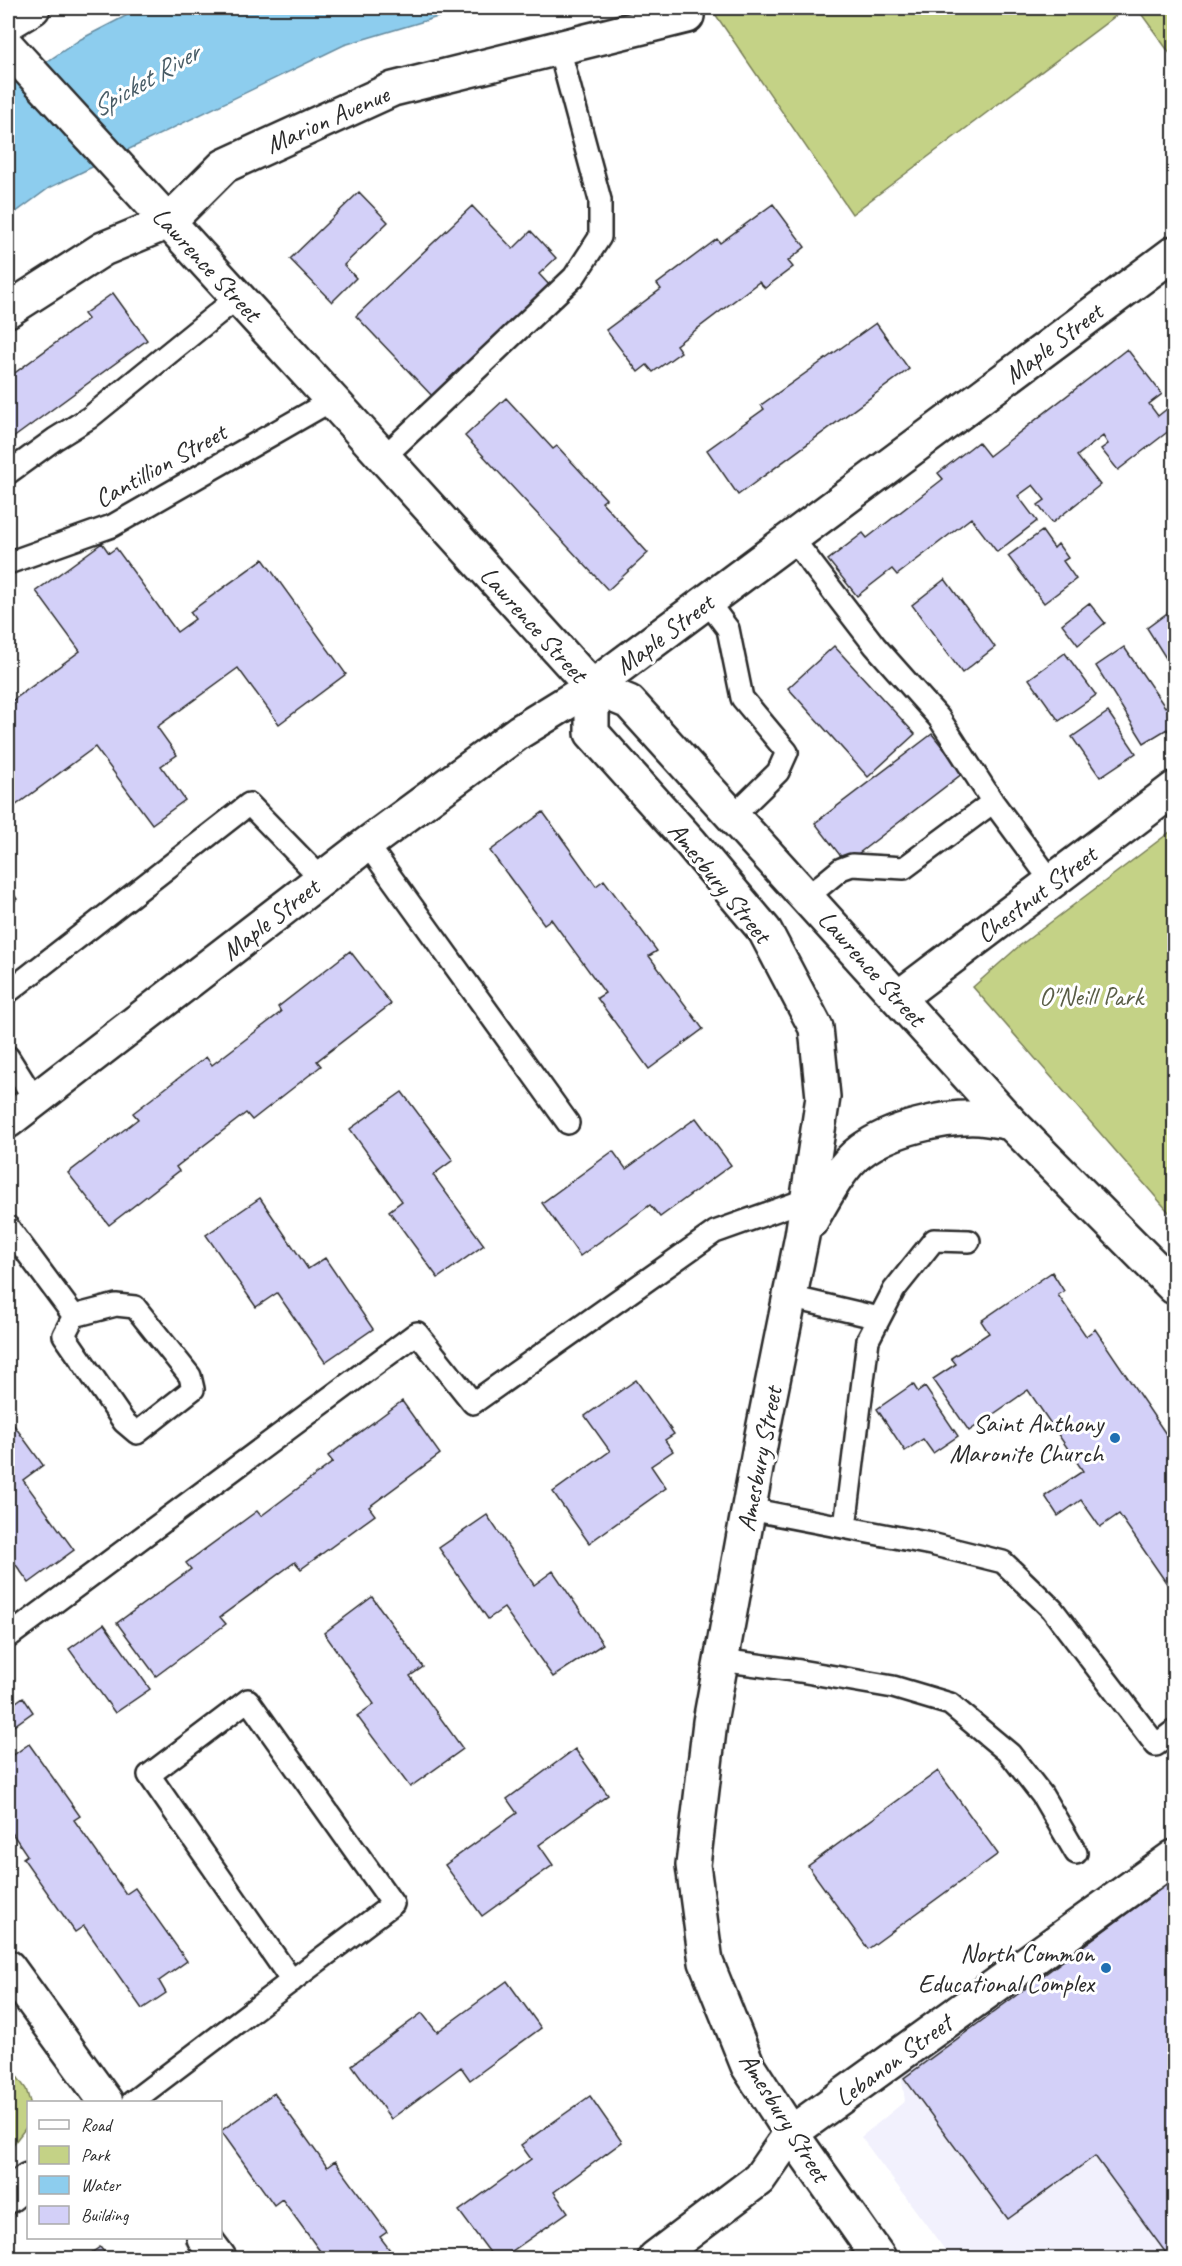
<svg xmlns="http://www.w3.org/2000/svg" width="1182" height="2266" font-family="Caveat,sans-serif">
	<rect width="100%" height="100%" fill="#fff"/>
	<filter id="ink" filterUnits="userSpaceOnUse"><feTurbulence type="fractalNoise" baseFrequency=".0167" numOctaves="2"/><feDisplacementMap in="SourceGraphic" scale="12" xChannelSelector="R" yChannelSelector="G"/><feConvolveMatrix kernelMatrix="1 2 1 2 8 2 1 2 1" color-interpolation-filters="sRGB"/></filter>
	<g filter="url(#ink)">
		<path fill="#f2f1fd" d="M 1174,1869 L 1174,2258 L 951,2258 L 861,2137 L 905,2101 L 900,2067 Z"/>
		<path fill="#c4d286" stroke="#787e58" stroke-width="1.5" d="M 711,8 L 1126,8 L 852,214 Z
			M 1137,8 L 1174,8 L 1174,59 Z
			M 1174,829 L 1174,1218 L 973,987 L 1018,947 Z
			M 8,2064 L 26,2089 L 30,2102 L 28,2125 L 8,2151 Z"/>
		<path fill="#8dcdee" stroke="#668ca0" stroke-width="1.5" d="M 141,8 L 468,8 L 344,45 L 49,188 L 8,218 L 8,88 L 81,39 Z"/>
		<path fill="#d3d0f8" stroke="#2b2b2b" stroke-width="1.5" d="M 359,192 L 388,222 L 344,265 L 356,278 L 332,302 L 290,259 Z
			M 773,204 L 805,247 L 788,261 L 793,267 L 765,288 L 759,282 L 676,345 L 681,352 L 653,372 L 647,365 L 638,372 L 606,330 L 661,289 L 657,284 L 717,239 L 720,243 Z
			M 472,206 L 513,249 L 531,231 L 556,258 L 539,274 L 551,287 L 434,398 L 356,316 Z
			M 113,293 L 147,340 L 13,438 L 8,430 L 8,378 L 88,319 L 84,314 Z
			M 876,323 L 909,369 L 738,495 L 707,450 L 764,409 L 761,405 Z
			M 1127,349 L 1162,394 L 1149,404 L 1158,416 L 1168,408 L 1174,417 L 1174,427 L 1118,470 L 1101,449 L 1108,444 L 1103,436 L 1077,456 L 1100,485 L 1052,523 L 1038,505 L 1045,500 L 1033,485 L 1018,496 L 1037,521 L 997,552 L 971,518 L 897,575 L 892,569 L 857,596 L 828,560 L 863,533 L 867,538 L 943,479 L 938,473 L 978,442 L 989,456 Z
			M 506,398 L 553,449 L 557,446 L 606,499 L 602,502 L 648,553 L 608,590 L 465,436 Z
			M 1042,531 L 1054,548 L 1058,544 L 1068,558 L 1063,561 L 1076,579 L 1044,603 L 1008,556 Z
			M 102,543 L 109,553 L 116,548 L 177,632 L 195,619 L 190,612 L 263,559 L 346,674 L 279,724 L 238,668 L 157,727 L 177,755 L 161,766 L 185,800 L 152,824 L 95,747 L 8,811 L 8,704 L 80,651 L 36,591 Z
			M 945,579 L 995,647 L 962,673 L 912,605 Z
			M 1089,603 L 1105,623 L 1078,645 L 1062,624 Z
			M 1174,608 L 1174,671 L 1147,628 Z
			M 834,646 L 915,734 L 868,777 L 788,688 Z
			M 1124,647 L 1165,707 L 1174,701 L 1174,733 L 1171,735 L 1167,729 L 1144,743 L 1096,666 Z
			M 1065,653 L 1096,695 L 1059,721 L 1029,679 Z
			M 1108,712 L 1136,753 L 1100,777 L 1072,737 Z
			M 932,734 L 963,773 L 846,863 L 815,823 Z
			M 543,812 L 596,886 L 604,880 L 657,951 L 649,956 L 703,1029 L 649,1069 L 597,998 L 605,993 L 551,919 L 544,924 L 490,851 Z
			M 8,886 L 17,899 L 8,906 Z
			M 350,951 L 391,1004 L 317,1061 L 321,1066 L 252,1120 L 246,1113 L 176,1167 L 179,1171 L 109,1225 L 68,1173 L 138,1119 L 133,1113 L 206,1057 L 212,1065 L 281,1012 L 278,1007 Z
			M 402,1092 L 453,1160 L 433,1175 L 484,1245 L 438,1278 L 389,1211 L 402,1201 L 350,1129 Z
			M 696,1118 L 731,1165 L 660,1217 L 650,1205 L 580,1256 L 542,1203 L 613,1151 L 626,1169 Z
			M 260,1198 L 308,1269 L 325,1258 L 373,1329 L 325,1362 L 277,1293 L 256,1307 L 206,1235 Z
			M 1052,1272 L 1064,1291 L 1058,1295 L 1086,1336 L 1095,1329 L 1174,1446 L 1174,1594 L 1119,1514 L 1100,1527 L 1081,1500 L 1058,1516 L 1045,1496 L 1083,1471 L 1028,1390 L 969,1431 L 933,1379 L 956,1364 L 951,1358 L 989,1333 L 981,1321 Z
			M 636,1380 L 674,1434 L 665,1440 L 673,1451 L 651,1466 L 666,1488 L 589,1543 L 553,1492 L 610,1451 L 585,1416 Z
			M 913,1384 L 918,1392 L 925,1387 L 958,1436 L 933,1453 L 923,1439 L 905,1451 L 877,1409 Z
			M 402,1401 L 440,1454 L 369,1507 L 375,1515 L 301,1569 L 295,1562 L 220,1617 L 226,1624 L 156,1676 L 117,1623 L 191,1569 L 186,1563 L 257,1511 L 261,1516 L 333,1462 L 328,1456 Z
			M 8,1417 L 43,1465 L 23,1480 L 74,1550 L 29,1583 L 8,1554 Z
			M 487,1515 L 534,1585 L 553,1571 L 603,1644 L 553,1677 L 504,1608 L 488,1619 L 439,1548 Z
			M 372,1597 L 423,1667 L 410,1676 L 463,1749 L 410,1787 L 357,1716 L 374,1704 L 324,1633 Z
			M 104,1624 L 150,1689 L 115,1713 L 69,1649 Z
			M 23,1697 L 33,1712 L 8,1730 L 8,1708 Z
			M 29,1744 L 80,1816 L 74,1820 L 126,1894 L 135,1888 L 187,1961 L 159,1981 L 166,1993 L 142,2009 L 84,1926 L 75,1932 L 23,1858 L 27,1855 L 8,1827 L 8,1759 Z
			M 575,1749 L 608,1795 L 539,1845 L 553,1865 L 482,1916 L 445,1865 L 517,1813 L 507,1799 Z
			M 938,1771 L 998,1854 L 868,1949 L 808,1866 Z
			M 1174,1879 L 1174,2258 L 1158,2258 L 1166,2253 L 1095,2156 L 1008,2219 L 904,2078 Z
			M 507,1981 L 541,2028 L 470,2080 L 461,2067 L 391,2119 L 352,2065 L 422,2013 L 437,2032 Z
			M 274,2093 L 327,2167 L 335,2161 L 387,2232 L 380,2237 L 396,2258 L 325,2258 L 282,2199 L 274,2205 L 221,2131 Z
			M 590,2096 L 622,2142 L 554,2192 L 568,2212 L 502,2258 L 494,2258 L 459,2211 L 531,2159 L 521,2145 Z
			M 100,2247 L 109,2258 L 84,2258 Z"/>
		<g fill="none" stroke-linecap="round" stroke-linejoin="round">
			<g stroke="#2b2b2b" stroke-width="26">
				<path id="service" d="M 384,457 L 574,277 L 600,237 L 600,200 L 559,48
					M 8,473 L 55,439 L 89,418 L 238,297
					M 792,538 L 875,646 L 939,718 L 993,802 L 1052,882
					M 8,563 L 112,526 L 332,400
					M 707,601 L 728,629 L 742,698 L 787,752 L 778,772 L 733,816
					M 367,844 L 568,1123
					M 807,897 L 841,869 L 852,865 L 904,868 L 993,802
					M 8,992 L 249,804 L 322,879
					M 8,1057 L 35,1100
					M 8,1227 L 74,1316
					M 790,1297 L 879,1318
					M 116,1305 L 135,1307 L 190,1376 L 193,1389 L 137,1433 L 124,1422 L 64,1335 L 74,1316 Z
					M 749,1509 L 931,1544 L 1003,1562 L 1052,1609 L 1156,1745 L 1174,1731
					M 845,1527 L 868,1340 L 894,1290 L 934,1240 L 969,1241
					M 8,1637 L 417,1333 L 473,1403 L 715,1232 L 808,1199
					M 721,1660 L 800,1671 L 893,1687 L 950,1704 L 1010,1754 L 1042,1795 L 1076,1853
					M 132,2102 L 393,1904 L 248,1700 L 149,1775 L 292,1981"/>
			</g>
			<g stroke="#2b2b2b" stroke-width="38">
				<path id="minor" d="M 8,23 L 33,8
					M 8,310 L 103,249 L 168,222 L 224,166 L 393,89 L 687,16
					M 898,998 L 1174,789
					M 8,1121 L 367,844 L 519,732 L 592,687 L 1174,253
					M 8,1967 L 106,2102
					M 8,2196 L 28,2180
					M 204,2238 L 219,2258
					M 655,2258 L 759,2179 L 791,2133 L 1174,1857"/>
			</g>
			<g stroke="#2b2b2b" stroke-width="38">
				<path id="secondary" d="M 8,47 L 332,400 L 592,687 L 629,702 L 1011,1123 L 1174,1287
					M 592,687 L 592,733 L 691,843 L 765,931 L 816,1028 L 823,1097 L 802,1236 L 762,1435 L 710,1722 L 693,1865 L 706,1962 L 748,2066 L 791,2133 L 879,2258
					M 811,1221 C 823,1200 841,1165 861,1151 C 890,1129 944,1116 980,1118 C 990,1119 1001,1121 1011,1123"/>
			</g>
			<use href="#service" stroke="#fff" stroke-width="21"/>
			<use href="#minor" stroke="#fff" stroke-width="33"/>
			<use href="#secondary" stroke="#fff" stroke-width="33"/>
		</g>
	</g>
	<g fill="#1f6fb2" stroke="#fff" stroke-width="2">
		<circle cx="1115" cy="1438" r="6"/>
		<circle cx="1106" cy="1968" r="6"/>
	</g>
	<g text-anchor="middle" stroke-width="6" stroke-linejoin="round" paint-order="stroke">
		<g font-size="26" fill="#2b2b2b" stroke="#fff">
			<text transform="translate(327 119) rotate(-24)" y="9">Marion Avenue</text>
			<text transform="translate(207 264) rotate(47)" y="9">Lawrence Street</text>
			<text transform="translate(1053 343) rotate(-37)" y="9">Maple Street</text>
			<text transform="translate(160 465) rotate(-29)" y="9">Cantillion Street</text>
			<text transform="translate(534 624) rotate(48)" y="9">Lawrence Street</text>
			<text transform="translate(664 634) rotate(-37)" y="9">Maple Street</text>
			<text transform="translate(720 882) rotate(51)" y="9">Amesbury Street</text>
			<text transform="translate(1036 894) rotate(-37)" y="9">Chestnut Street</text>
			<text transform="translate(270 919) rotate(-38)" y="9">Maple Street</text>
			<text transform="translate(872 968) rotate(48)" y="9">Lawrence Street</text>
			<text transform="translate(759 1459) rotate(-79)" y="9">Amesbury Street</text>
			<text transform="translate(893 2060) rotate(-36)" y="9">Lebanon Street</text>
			<text transform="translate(785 2117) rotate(58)" y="9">Amesbury Street</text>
		</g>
		<g font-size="26" fill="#595d46" stroke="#fff">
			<text x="1091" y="1005">O"Neill Park</text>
		</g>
		<g font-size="26" fill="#2b2b2b" stroke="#fff" text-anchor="end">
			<text x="1103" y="1432">Saint Anthony<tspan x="1103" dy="30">Maronite Church</tspan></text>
			<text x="1094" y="1962">North Common<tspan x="1094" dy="30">Educational Complex</tspan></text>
		</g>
		<g font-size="27" font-style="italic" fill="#485c66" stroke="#fff">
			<text transform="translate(145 80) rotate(-30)" y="9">Spicket River</text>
		</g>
	</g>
	<rect width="1182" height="2266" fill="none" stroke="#fff" stroke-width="30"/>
	<rect x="15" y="15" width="1152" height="2236" fill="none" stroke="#2b2b2b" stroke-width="2" filter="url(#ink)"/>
	<rect x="27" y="2101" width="195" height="138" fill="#ffffff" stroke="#aaaaaa" stroke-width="1.5"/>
	<rect x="39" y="2120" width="30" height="9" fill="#ffffff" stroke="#aaaaaa" stroke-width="1.5"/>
	<text x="81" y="2131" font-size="18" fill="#2b2b2b">Road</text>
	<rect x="39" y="2146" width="30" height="18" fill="#c4d286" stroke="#aaaaaa" stroke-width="1.5"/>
	<text x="81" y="2161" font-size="18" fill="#2b2b2b">Park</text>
	<rect x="39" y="2176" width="30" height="18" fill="#8dcdee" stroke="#aaaaaa" stroke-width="1.5"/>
	<text x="81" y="2191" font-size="18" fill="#2b2b2b">Water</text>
	<rect x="39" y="2206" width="30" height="18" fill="#d3d0f8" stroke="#aaaaaa" stroke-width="1.5"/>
	<text x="81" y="2221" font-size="18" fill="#2b2b2b">Building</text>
</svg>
